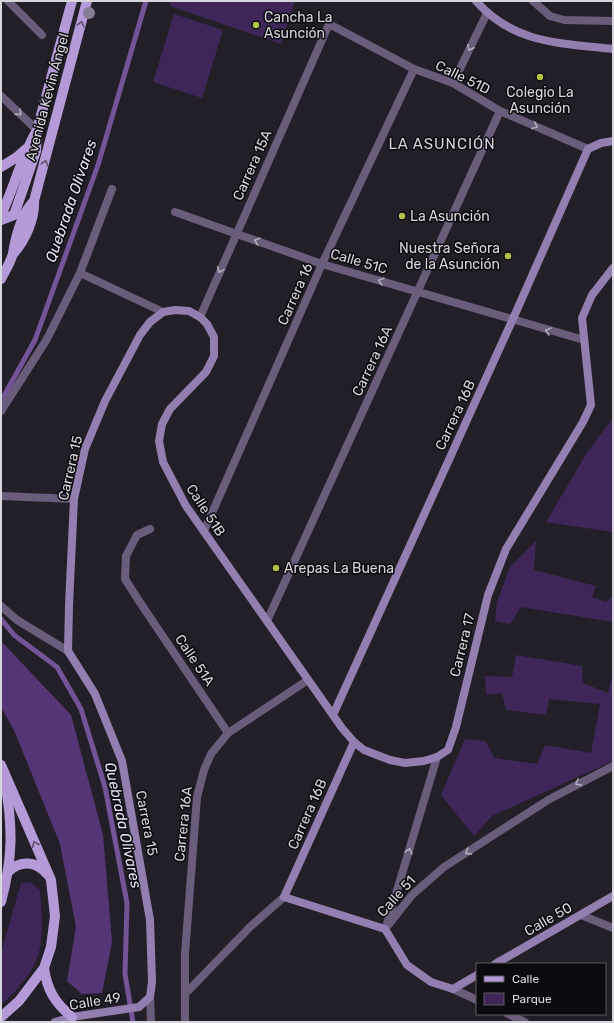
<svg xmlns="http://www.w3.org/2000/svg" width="614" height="1023" font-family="Rubik,sans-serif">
	<rect width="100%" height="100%" fill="#231f28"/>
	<path fill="#3e2758" d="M 171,1 L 295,1 L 281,44 L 170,6 Z
		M 174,14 L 223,30 L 202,98 L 153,82 Z
		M 613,418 L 613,532 L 546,522 L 588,451 Z
		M 536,541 L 534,570 L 596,586 L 592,597 L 606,602 L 613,596 L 613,622 L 521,607 L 510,624 L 495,621 L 497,602 L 510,567 Z
		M 516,655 L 582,666 L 583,683 L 608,693 L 613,673 L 613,761 L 492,816 L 474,836 L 441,795 L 465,739 L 486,741 L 494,758 L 537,764 L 545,745 L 591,753 L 600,704 L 549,699 L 546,715 L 506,710 L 502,693 L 486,695 L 485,676 L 512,677 Z
		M 30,882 L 40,890 C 41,910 44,932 39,952 C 35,971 15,993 1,1005 L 1,953 L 21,883 Z"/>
	<path fill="#543676" d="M 1,641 L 71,715 L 103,835 L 112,942 L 102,993 L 82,994 L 67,981 L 76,927 L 60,844 L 14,730 L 1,707 Z"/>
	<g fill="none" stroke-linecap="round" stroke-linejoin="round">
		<path stroke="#725497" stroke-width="5" d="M 1,401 L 35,340 L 98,165 L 146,1
			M 1,619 L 14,635 L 57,667 L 81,709 L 105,787 L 127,903 L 125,974 L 133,1022"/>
		<path stroke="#6a5d7b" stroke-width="8" d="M 139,601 L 228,733"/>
		<path stroke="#6a5d7b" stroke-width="8" d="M 8,1 L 42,35
			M 533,1 L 550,16 L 564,20 L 613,21
			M 453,83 L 487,13
			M 1,96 L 37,130
			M 175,212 L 322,264 L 584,340
			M 80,273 L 163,312
			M 200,317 L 329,24 L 414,69 L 453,83 L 500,111 L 588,149
			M 1,411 L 47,339 L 80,273 L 112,189
			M 1,496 L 74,499
			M 204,531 L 322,264 L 414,69
			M 139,601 L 125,579 L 126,556 L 137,535 L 150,529
			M 1,606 L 17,620 L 68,651
			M 267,621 L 500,111
			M 581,915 L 613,928
			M 387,924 L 437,757
			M 385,929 L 412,895 L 444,867 L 548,800 L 613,766
			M 453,989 L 477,1000
			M 185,994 L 251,926 L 284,897
			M 150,997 L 151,1022
			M 508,1014 L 525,1022
			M 185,1022 L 185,954 L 197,797 L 204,770 L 211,754 L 228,733 L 308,680"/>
		<path stroke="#937faf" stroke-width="8" d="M 476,1 C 514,44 560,43 613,49
			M 333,715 L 512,321 L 588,149 L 601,143 L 613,141
			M 354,742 L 284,897 L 385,929 L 407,965 L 431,982 L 453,989 L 477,975
			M 495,964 L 613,896
			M 55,1022 L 72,1017 L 139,1007 L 150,997 L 152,982 L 150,920 L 122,761 L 95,694 L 68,651 L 69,605 L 74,499 L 85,449 L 105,401 L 140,335 L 150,322 L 163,312 L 175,310 L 189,311 L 200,317 L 207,324 L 214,337 L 214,356 L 206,372 L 170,409 L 162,424 L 159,441 L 163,462 L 186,506 L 342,728 L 354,742 L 364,750 L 390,760 L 405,763 L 424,761 L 437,757 L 448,750 L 456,727 L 488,595 L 506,549 L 583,422 L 591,405 L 582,318 L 592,295 L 613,268"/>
		<path stroke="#b49ad7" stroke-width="10" d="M 1,167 L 17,157 L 26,149
			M 1,215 C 14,188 21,158 36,132
			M 1,220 L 14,215 L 36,151 L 37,130 L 72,1
			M 13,254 C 25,241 35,219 34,201 L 87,1
			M 1,279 C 5,271 11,262 13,253 C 16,235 21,214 34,201
			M 9,871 C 21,860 36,861 47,874
			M 1,902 C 13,857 13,828 5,782
			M 44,968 C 47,990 55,1003 72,1017
			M 1,1017 L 19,1001 L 44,968 L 51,947 L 55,916 L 51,880 L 1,765"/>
	</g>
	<circle fill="#887e97" cx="89" cy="13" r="6"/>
	<defs><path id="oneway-chevron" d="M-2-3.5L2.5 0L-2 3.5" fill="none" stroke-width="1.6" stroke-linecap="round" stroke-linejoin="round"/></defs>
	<g stroke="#605272">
		<use href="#oneway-chevron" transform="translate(81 24) rotate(-75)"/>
		<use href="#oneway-chevron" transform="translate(45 163) rotate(-74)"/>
		<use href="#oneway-chevron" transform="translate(35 844) rotate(-112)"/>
	</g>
	<g stroke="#b2acbb">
		<use href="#oneway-chevron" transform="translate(470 48) rotate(116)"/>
		<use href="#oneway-chevron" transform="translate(19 113) rotate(44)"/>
		<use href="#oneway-chevron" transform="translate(535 126) rotate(23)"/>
		<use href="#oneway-chevron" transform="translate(257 241) rotate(-161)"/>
		<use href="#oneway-chevron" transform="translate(220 270) rotate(114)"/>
		<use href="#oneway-chevron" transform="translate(381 281) rotate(-164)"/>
		<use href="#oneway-chevron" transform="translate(548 331) rotate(-165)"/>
		<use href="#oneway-chevron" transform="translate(578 783) rotate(151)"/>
		<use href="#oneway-chevron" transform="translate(409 851) rotate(-73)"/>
		<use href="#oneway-chevron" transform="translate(468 852) rotate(147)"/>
	</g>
	<g fill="#b4c24a" stroke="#0b0a0e" stroke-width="1.5">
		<circle cx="256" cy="25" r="4"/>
		<circle cx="540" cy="77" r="4"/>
		<circle cx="402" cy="216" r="4"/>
		<circle cx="508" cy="256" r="4"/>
		<circle cx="276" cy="568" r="4"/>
	</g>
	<g text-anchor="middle" stroke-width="3" stroke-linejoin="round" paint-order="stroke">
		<g font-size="14" fill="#d8d6dd" stroke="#0b0a0e" text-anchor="start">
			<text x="264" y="22">Cancha La<tspan x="264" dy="16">Asunción</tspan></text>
			<text x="540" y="97" text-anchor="middle">Colegio La<tspan x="540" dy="16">Asunción</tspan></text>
			<text x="410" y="221">La Asunción</text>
			<text x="500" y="253" text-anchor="end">Nuestra Señora<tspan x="500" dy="16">de la Asunción</tspan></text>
			<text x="284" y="573">Arepas La Buena</text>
		</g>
		<g font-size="14" fill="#d8d6dd" stroke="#0b0a0e">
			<text transform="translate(463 77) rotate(26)" y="5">Calle 51D</text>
			<text transform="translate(47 97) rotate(-75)" y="5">Avenida Kevin Ángel</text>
			<text transform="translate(252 165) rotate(-66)" y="5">Carrera 15A</text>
			<text transform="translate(359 261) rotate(16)" y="5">Calle 51C</text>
			<text transform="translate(295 294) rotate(-66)" y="5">Carrera 16</text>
			<text transform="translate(372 361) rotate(-65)" y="5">Carrera 16A</text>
			<text transform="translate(455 415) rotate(-65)" y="5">Carrera 16B</text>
			<text transform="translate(70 468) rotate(-77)" y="5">Carrera 15</text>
			<text transform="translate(206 510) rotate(57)" y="5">Calle 51B</text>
			<text transform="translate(462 645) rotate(-76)" y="5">Carrera 17</text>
			<text transform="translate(195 660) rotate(56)" y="5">Calle 51A</text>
			<text transform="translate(307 814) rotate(-66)" y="5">Carrera 16B</text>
			<text transform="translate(147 823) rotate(79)" y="5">Carrera 15</text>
			<text transform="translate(183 824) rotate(-84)" y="5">Carrera 16A</text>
			<text transform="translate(396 896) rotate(-48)" y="5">Calle 51</text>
			<text transform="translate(548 919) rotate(-30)" y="5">Calle 50</text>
			<text transform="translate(95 1001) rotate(-9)" y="5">Calle 49</text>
		</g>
		<g font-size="15" letter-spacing="1" fill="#d7d2df" stroke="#0b0a0e">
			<text x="442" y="149">LA ASUNCIÓN</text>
		</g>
		<g font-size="15" font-style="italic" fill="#e8e0f4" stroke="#0b0a0e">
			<text transform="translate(71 201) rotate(-71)" y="5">Quebrada Olivares</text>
			<text transform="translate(123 825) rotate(78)" y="5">Quebrada Olivares</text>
		</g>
	</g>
	<rect width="614" height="1023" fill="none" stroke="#d8d6dd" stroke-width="4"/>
	<rect x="476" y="963" width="130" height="52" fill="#0b0a0e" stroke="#5d5c61"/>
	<rect x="484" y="976" width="20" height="6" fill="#b49ad7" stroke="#5d5c61"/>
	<text x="512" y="983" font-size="12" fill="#d8d6dd">Calle</text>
	<rect x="484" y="993" width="20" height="12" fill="#3e2758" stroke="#5d5c61"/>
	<text x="512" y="1003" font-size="12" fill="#d8d6dd">Parque</text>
</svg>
